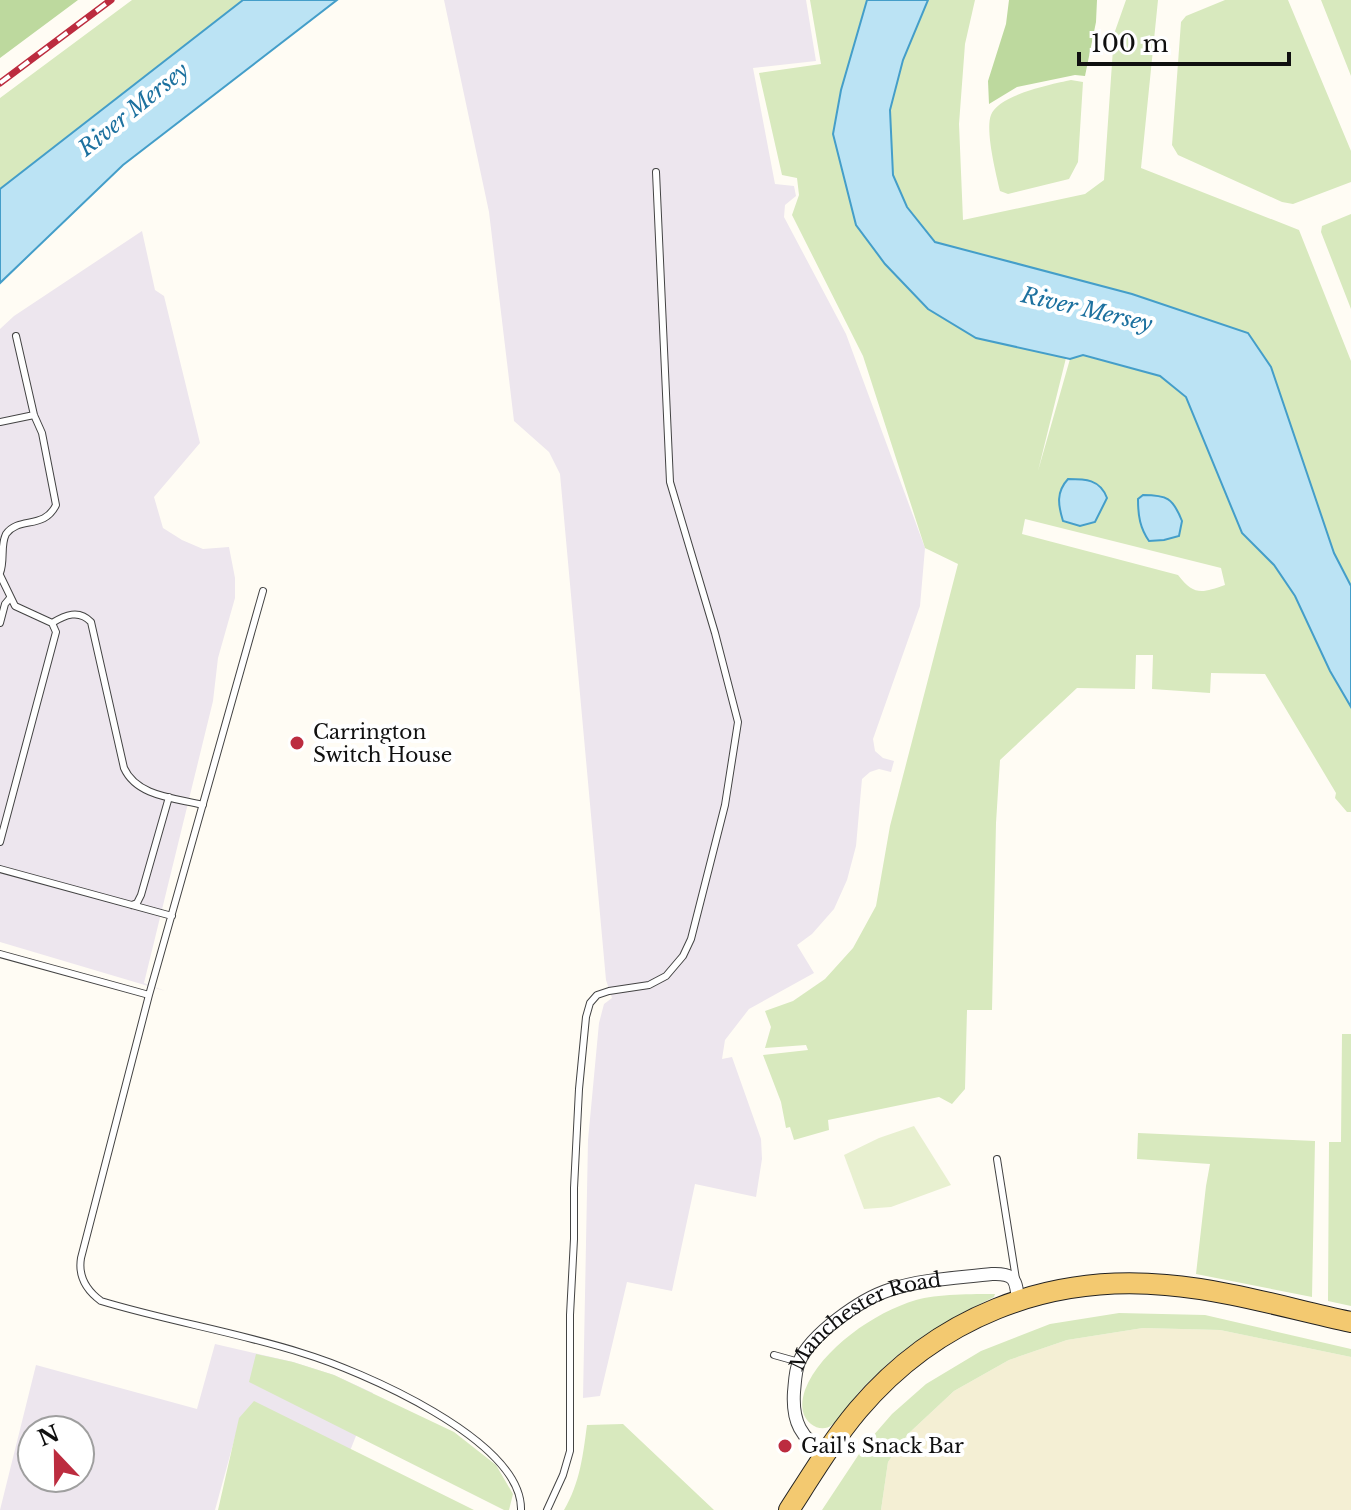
<svg xmlns="http://www.w3.org/2000/svg" width="1351" height="1510" font-family="'Libre Baskerville',serif">
	<rect width="100%" height="100%" fill="#fffcf4"/>
	<path fill="#ede6ee" fill-rule="evenodd" d="M 444,0 L 806,0 L 816,61 L 753,68 L 775,184 L 794,186 L 796,196 L 785,205 L 784,217 L 846,334 L 925,548 L 920,606 L 873,739 L 875,751 L 883,758 L 894,761 L 891,772 L 879,769 L 870,772 L 862,779 L 856,846 L 847,880 L 834,909 L 812,934 L 797,945 L 814,973 L 749,1009 L 725,1040 L 722,1059 L 732,1057 L 761,1139 L 762,1159 L 756,1197 L 695,1184 L 672,1291 L 627,1282 L 600,1396 L 583,1398 L 588,1140 L 599,1023 L 604,1004 L 612,998 L 606,980 L 560,474 L 549,452 L 514,421 L 489,212 Z
		M 142,231 L 155,290 L 164,296 L 200,443 L 154,497 L 163,528 L 182,540 L 203,549 L 229,547 L 235,578 L 235,598 L 218,658 L 213,701 L 144,983 L 165,991 L 0,942 L 0,329 L 14,316 Z
		M 215,1344 L 293,1362 L 334,1375 L 373,1393 L 344,1466 L 240,1419 L 215,1510 L 0,1510 L 36,1365 L 197,1409 ZM 32,1430 L 80,1430 L 80,1478 L 32,1478 Z"/>
	<path fill="#f4efd4" d="M 1143,1328 L 1220,1330 L 1351,1357 L 1351,1510 L 881,1510 L 888,1462 L 908,1434 L 954,1391 L 1009,1360 L 1067,1340 Z"/>
	<path fill="#d8e9be" fill-rule="evenodd" d="M 132,0 L 243,0 L 0,189 L 0,98 Z
		M 810,0 L 867,0 L 841,90 L 833,134 L 856,225 L 885,264 L 977,338 L 1066,358 L 1038,471 L 1070,359 L 1082,355 L 1160,376 L 1186,397 L 1242,533 L 1274,565 L 1295,596 L 1330,671 L 1351,707 L 1351,812 L 1347,812 L 1335,798 L 1336,793 L 1265,674 L 1211,673 L 1210,693 L 1152,689 L 1153,655 L 1136,655 L 1135,689 L 1077,688 L 1000,760 L 996,823 L 992,1010 L 967,1010 L 965,1089 L 952,1104 L 939,1097 L 828,1120 L 829,1130 L 794,1140 L 790,1127 L 786,1128 L 781,1102 L 763,1055 L 808,1050 L 806,1045 L 765,1048 L 771,1027 L 765,1011 L 793,1001 L 825,979 L 853,948 L 876,906 L 890,826 L 958,564 L 925,548 L 863,356 L 792,215 L 799,195 L 797,178 L 782,175 L 759,73 L 821,64 ZM 1025,519 L 1221,568 L 1225,585 C 1202,593 1194,596 1178,575 L 1022,534 Z
		M 928,0 L 975,0 L 965,44 L 959,124 L 963,220 L 1085,194 L 1104,180 L 1114,34 L 1126,0 L 1158,0 L 1141,168 L 1299,230 L 1351,361 L 1351,586 L 1334,553 L 1132,294 L 935,242 L 907,207 L 893,175 L 890,110 L 903,60 Z
		M 1225,0 L 1288,0 L 1351,151 L 1351,182 L 1293,204 L 1282,202 L 1178,155 L 1172,145 L 1181,22 L 1186,16 Z
		M 1321,0 L 1351,0 L 1351,76 Z
		M 1071,80 L 1083,82 L 1078,162 L 1069,179 L 1008,194 L 1000,191 C 996,174 985,130 991,115 C 998,95 1052,84 1071,80 Z
		M 1351,214 L 1351,309 L 1321,232 L 1322,226 Z
		M 1342,1034 L 1351,1034 L 1351,1306 L 1328,1301 L 1329,1142 L 1341,1142 Z
		M 1138,1133 L 1315,1141 L 1312,1297 L 1196,1274 L 1206,1186 L 1210,1164 L 1137,1159 Z
		M 995,1294 L 994,1297 C 951,1318 911,1340 877,1374 C 868,1382 859,1391 852,1401 C 846,1408 840,1418 832,1425 C 826,1430 817,1429 811,1424 C 800,1415 801,1402 805,1390 C 821,1349 875,1312 916,1300 C 936,1294 974,1294 995,1294 Z
		M 1119,1313 L 1205,1315 L 1351,1349 L 1351,1357 L 1220,1330 L 1143,1328 L 1067,1340 L 1009,1360 L 954,1391 L 908,1434 L 888,1462 L 881,1510 L 822,1510 L 865,1445 L 892,1414 L 926,1384 L 981,1351 L 1050,1324 Z
		M 256,1354 L 293,1362 L 334,1375 L 454,1432 L 496,1465 L 513,1494 L 509,1510 L 504,1510 L 249,1382 Z
		M 254,1401 L 474,1510 L 218,1510 L 239,1418 Z
		M 623,1424 L 714,1510 L 564,1510 C 580,1483 583,1455 587,1425 Z"/>
	<path fill="#bdd99e" d="M 0,0 L 78,0 L 0,58 Z
		M 1009,0 L 1097,0 L 1096,22 L 1085,76 L 1075,75 L 1017,87 L 989,104 L 988,81 L 1006,24 Z"/>
	<path fill="#e8f0d0" d="M 914,1126 L 951,1185 L 891,1207 L 864,1209 L 844,1155 L 879,1138 Z"/>
	<path fill="#bbe3f4" stroke="#449ec9" stroke-width="2" d="M 243,0 L 337,0 L 123,165 L 0,283 L 0,189 Z
		M 867,0 L 928,0 L 903,60 L 890,110 L 893,175 L 907,207 L 935,242 L 1132,294 L 1248,333 L 1271,367 L 1334,553 L 1351,586 L 1351,707 L 1330,671 L 1295,596 L 1274,565 L 1242,533 L 1186,397 L 1160,376 L 1083,355 L 1070,359 L 976,338 L 928,309 L 885,264 L 856,225 L 833,134 L 841,90 Z
		M 1068,479 C 1085,479 1100,479 1107,498 L 1095,522 L 1080,526 L 1063,521 C 1058,505 1056,492 1068,479 Z
		M 1143,495 C 1167,495 1173,498 1182,521 L 1179,536 L 1164,540 L 1149,541 C 1140,528 1138,516 1138,499 Z"/>
	<g fill="none" stroke-linecap="round" stroke-linejoin="round">
		<g stroke="#434343" stroke-width="8">
			<path id="service" d="M 0,422 L 34,415
				M 0,573 C 5,560 0,546 6,534 C 19,516 44,530 56,505 L 42,433 L 34,415 L 16,336
				M 0,575 L 15,606 L 52,623 L 56,632 L 0,842
				M 263,591 L 149,995 L 81,1258 C 78,1276 86,1290 101,1301 C 167,1321 236,1332 302,1353 C 359,1370 523,1440 521,1510
				M 0,623 L 5,604 L 10,598
				M 52,623 C 65,615 79,609 91,622 L 124,768 C 137,797 176,798 203,805
				M 0,869 L 172,916
				M 132,905 L 137,903 L 141,895 L 169,797
				M 0,954 L 149,995
				M 997,1159 L 1016,1279
				M 774,1355 L 799,1362
				M 547,1510 L 563,1475 L 570,1451 L 570,1315 L 574,1239 L 574,1188 L 579,1089 L 586,1017 L 590,1003 L 597,995 L 609,991 L 649,985 L 666,976 L 683,956 L 691,939 L 725,805 L 738,722 L 715,633 L 670,482 L 656,172"/>
		</g>
		<g stroke="#434343" stroke-width="14">
			<g id="minor">
				<path id="s1" d="M 826,1454 C 801,1438 792,1422 794,1392 C 795,1383 795,1371 799,1362 C 811,1334 861,1299 889,1290 C 922,1279 958,1278 992,1274 C 1015,1273 1016,1280 1018,1300"/>
			</g>
		</g>
		<g stroke="#212121" stroke-width="22">
			<path id="primary" d="M 789,1510 C 811,1476 832,1441 858,1410 C 936,1318 1046,1274 1166,1285 C 1228,1290 1290,1309 1351,1322"/>
		</g>
		<use href="#service" stroke="#fff" stroke-width="6"/>
		<use href="#minor" stroke="#fff" stroke-width="12"/>
		<use href="#primary" stroke="#f3c970" stroke-width="20"/>
		<g stroke="#bc2c3f" stroke-width="7">
			<path id="rail" d="M 0,83 L 111,0"/>
		</g>
		<use href="#rail" stroke="#fff" stroke-width="4" stroke-dasharray="12" stroke-linecap="butt"/>
	</g>
	<g fill="#bc2c3f" stroke="#fff" stroke-width="3">
		<circle cx="297" cy="743" r="8"/>
		<circle cx="785" cy="1446" r="8"/>
	</g>
	<g text-anchor="middle" stroke-width="8" stroke-linejoin="round" paint-order="stroke">
		<g font-size="20" fill="#101010" stroke="#fff" text-anchor="start">
			<text x="313" y="739">Carrington<tspan x="313" dy="23">Switch House</tspan></text>
			<text x="801" y="1453">Gail's Snack Bar</text>
		</g>
		<g font-size="20" fill="#101010" stroke="#fff">
			<text dy="7" stroke="none"><textPath href="#s1" startOffset="186">Manchester Road</textPath></text>
		</g>
		<g font-size="22" font-style="italic" fill="#1d719f" stroke="#fff">
			<text transform="translate(133 109) rotate(-39)" y="8">River Mersey</text>
			<text transform="translate(1087 309) rotate(13)" y="8">River Mersey</text>
		</g>
	</g>
	<g transform="translate(56 1454) rotate(338)"><circle r="38" fill="#ffffff" stroke="#9f9f9f" stroke-width="2"/>
	<path d="M0-6L14 30L0 20L-14 30Z" fill="#bc2c3f"/>
	<text y="-12" font-size="22" font-weight="bold" text-anchor="middle" fill="#101010">N</text>
	</g>
	<path d="M1079 52v12h210v-12" fill="none" stroke="#101010" stroke-width="4"/>
	<text x="1091" y="52" font-size="24" fill="#101010" stroke="#ffffff" stroke-width="6" paint-order="stroke">100 m</text>
</svg>
